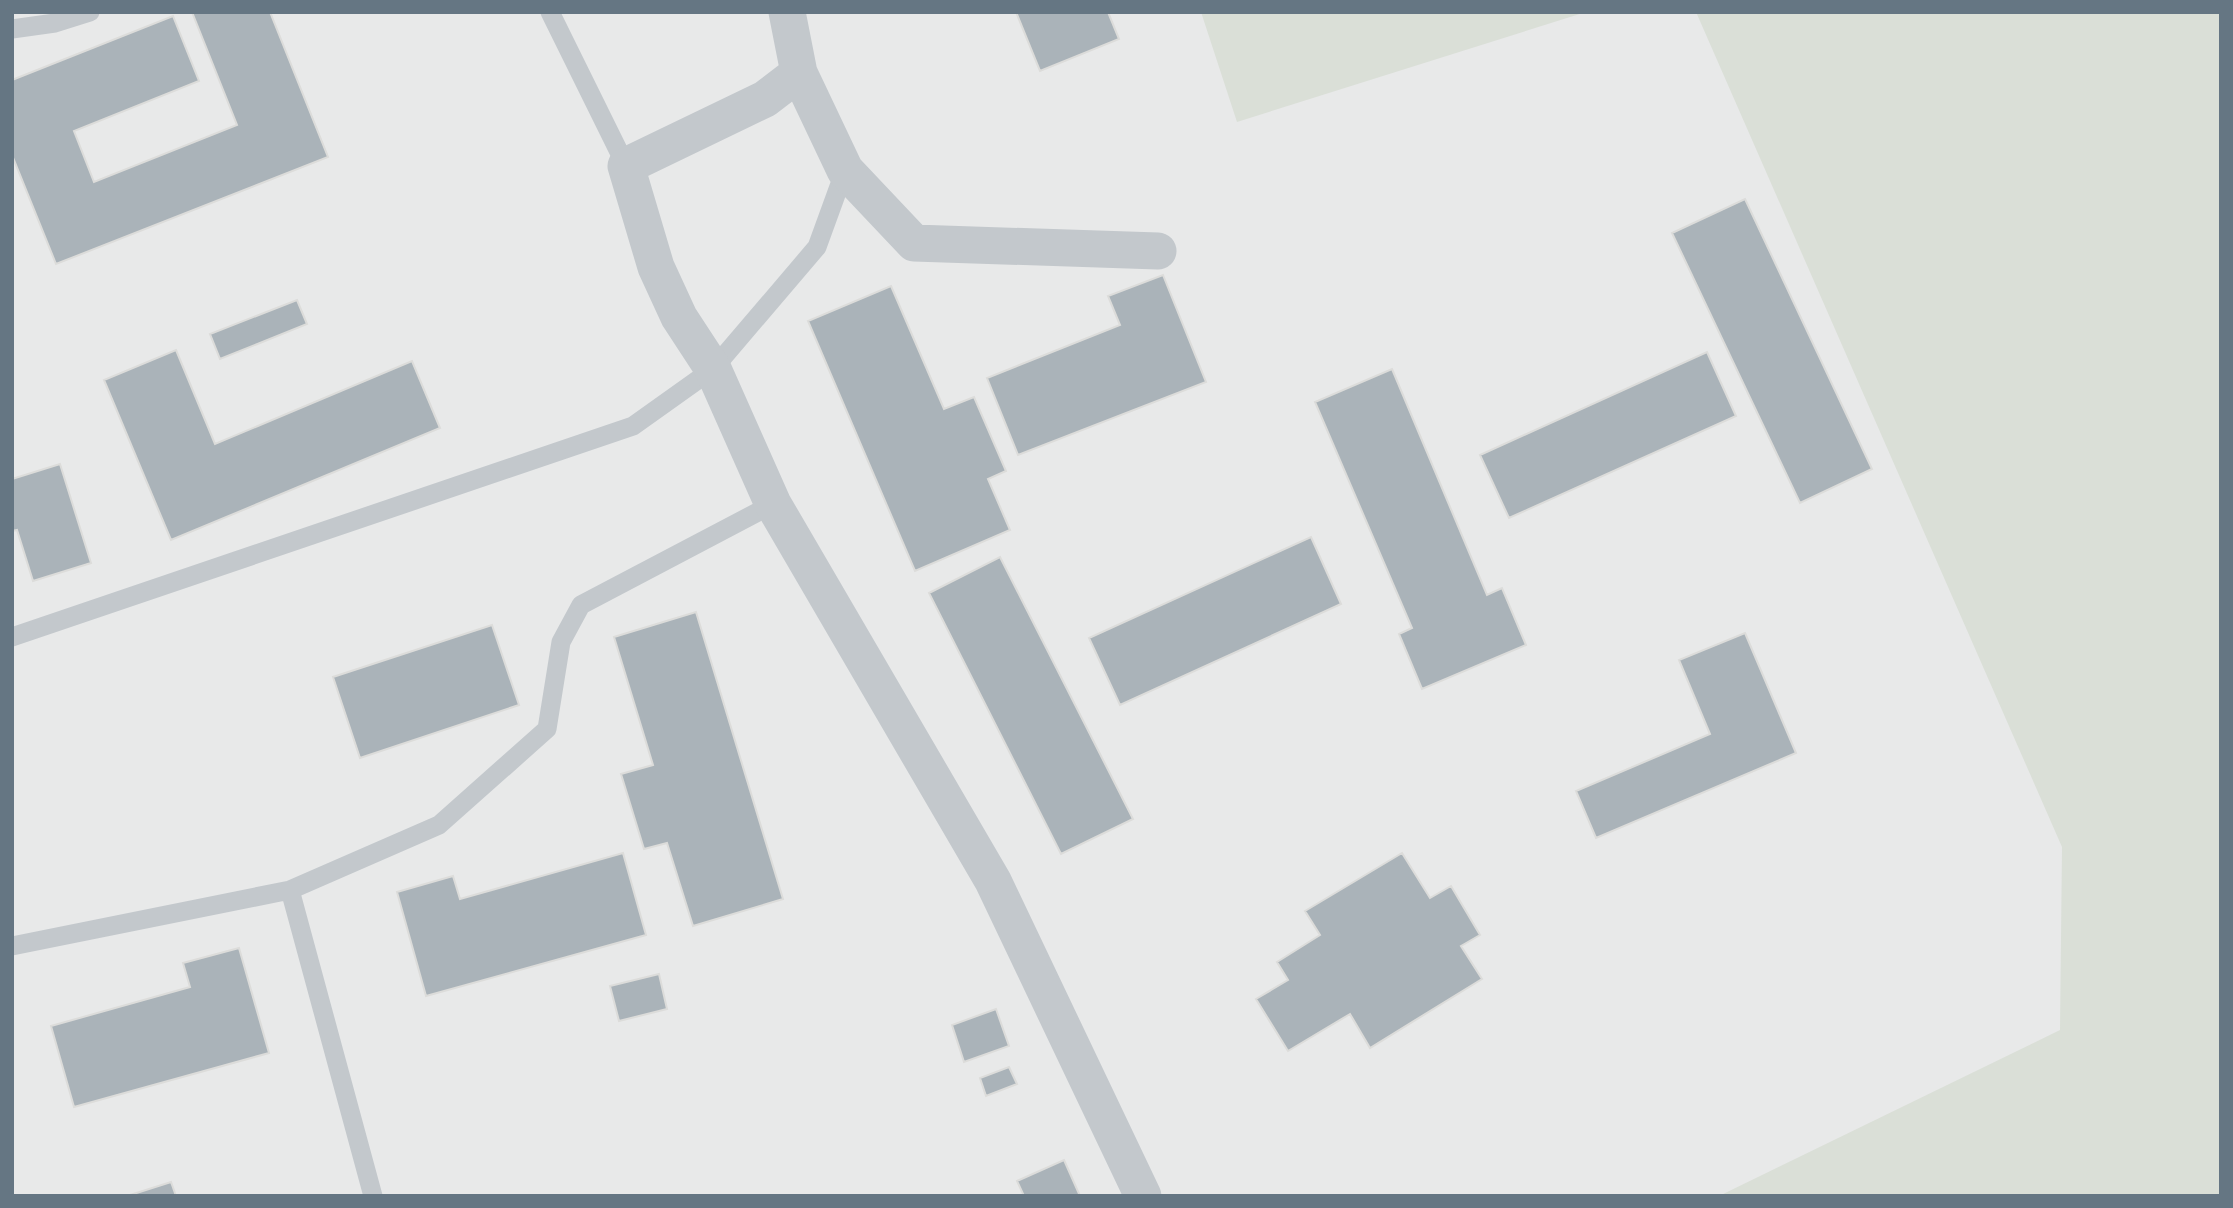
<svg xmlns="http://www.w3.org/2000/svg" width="2233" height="1208" font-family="'Fira Sans',sans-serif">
	<rect width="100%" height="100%" fill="#fafaf8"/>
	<path fill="#e8e9e9" d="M 12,12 L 2221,12 L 2221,1196 L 12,1196 Z"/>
	<path fill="#dadfd7" d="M 1201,12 L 1586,12 L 1237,122 Z
		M 1696,12 L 2221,12 L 2221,1196 L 1719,1196 L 2060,1030 L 2062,847 Z"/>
	<path fill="#aab3b9" stroke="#dcdcda" stroke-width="2" d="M 192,12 L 270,12 L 328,157 L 56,264 L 12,155 L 12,80 L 173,16 L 199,81 L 74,131 L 94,182 L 237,125 Z
		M 1016,12 L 1108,12 L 1119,39 L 1040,71 Z
		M 1745,199 L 1872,469 L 1800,503 L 1672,233 Z
		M 1163,275 L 1206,382 L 1018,455 L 987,378 L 1120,325 L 1108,296 Z
		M 891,286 L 944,409 L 974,397 L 1006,471 L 988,479 L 1010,530 L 915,571 L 808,321 Z
		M 297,300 L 307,324 L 220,359 L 210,334 Z
		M 176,350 L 215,444 L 412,361 L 440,428 L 171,540 L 104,380 Z
		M 1707,352 L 1736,416 L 1509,518 L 1480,455 Z
		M 1392,369 L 1487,595 L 1502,588 L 1526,645 L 1422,689 L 1399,634 L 1412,628 L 1315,402 Z
		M 60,464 L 91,563 L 33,581 L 17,530 L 12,531 L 12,479 Z
		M 1311,537 L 1341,604 L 1120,705 L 1089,638 Z
		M 1000,557 L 1133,819 L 1061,854 L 929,593 Z
		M 696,612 L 783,899 L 693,926 L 667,843 L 644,849 L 621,774 L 653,765 L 614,637 Z
		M 492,625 L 519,705 L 360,758 L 333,677 Z
		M 1745,633 L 1796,753 L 1596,838 L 1576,791 L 1710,734 L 1679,660 Z
		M 623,853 L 646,935 L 426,996 L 397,892 L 453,876 L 460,899 Z
		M 1402,853 L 1430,898 L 1451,886 L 1480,935 L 1461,946 L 1482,979 L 1370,1048 L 1350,1014 L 1288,1051 L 1256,999 L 1288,980 L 1277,962 L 1320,935 L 1305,911 Z
		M 239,948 L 269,1053 L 74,1107 L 51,1026 L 190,987 L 183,963 Z
		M 659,974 L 667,1009 L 619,1021 L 610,986 Z
		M 996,1009 L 1009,1046 L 964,1062 L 952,1025 Z
		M 1009,1067 L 1017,1084 L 986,1096 L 980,1078 Z
		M 1064,1160 L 1080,1196 L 1024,1196 L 1017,1181 Z
		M 171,1182 L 176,1196 L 127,1196 Z"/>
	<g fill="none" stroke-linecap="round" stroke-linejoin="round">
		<path stroke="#c3c8cc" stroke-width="19" d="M 550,12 L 626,166
			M 12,29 L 55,23 L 90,12
			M 12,637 L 633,426 L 713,369 L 817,247 L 845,170
			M 290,890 L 373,1196
			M 12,946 L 290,890 L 439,825 L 547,729 L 561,642 L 581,605 L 773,504"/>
		<path stroke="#c3c8cc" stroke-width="37" d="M 787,12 L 799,73 L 765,99 L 626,166 L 656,267 L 679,317 L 713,369 L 773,504 L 993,881 L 1143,1196
			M 799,73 L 845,170 L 914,243 L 1158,251"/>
	</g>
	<rect width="2233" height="1208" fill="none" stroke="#657683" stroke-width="28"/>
</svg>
